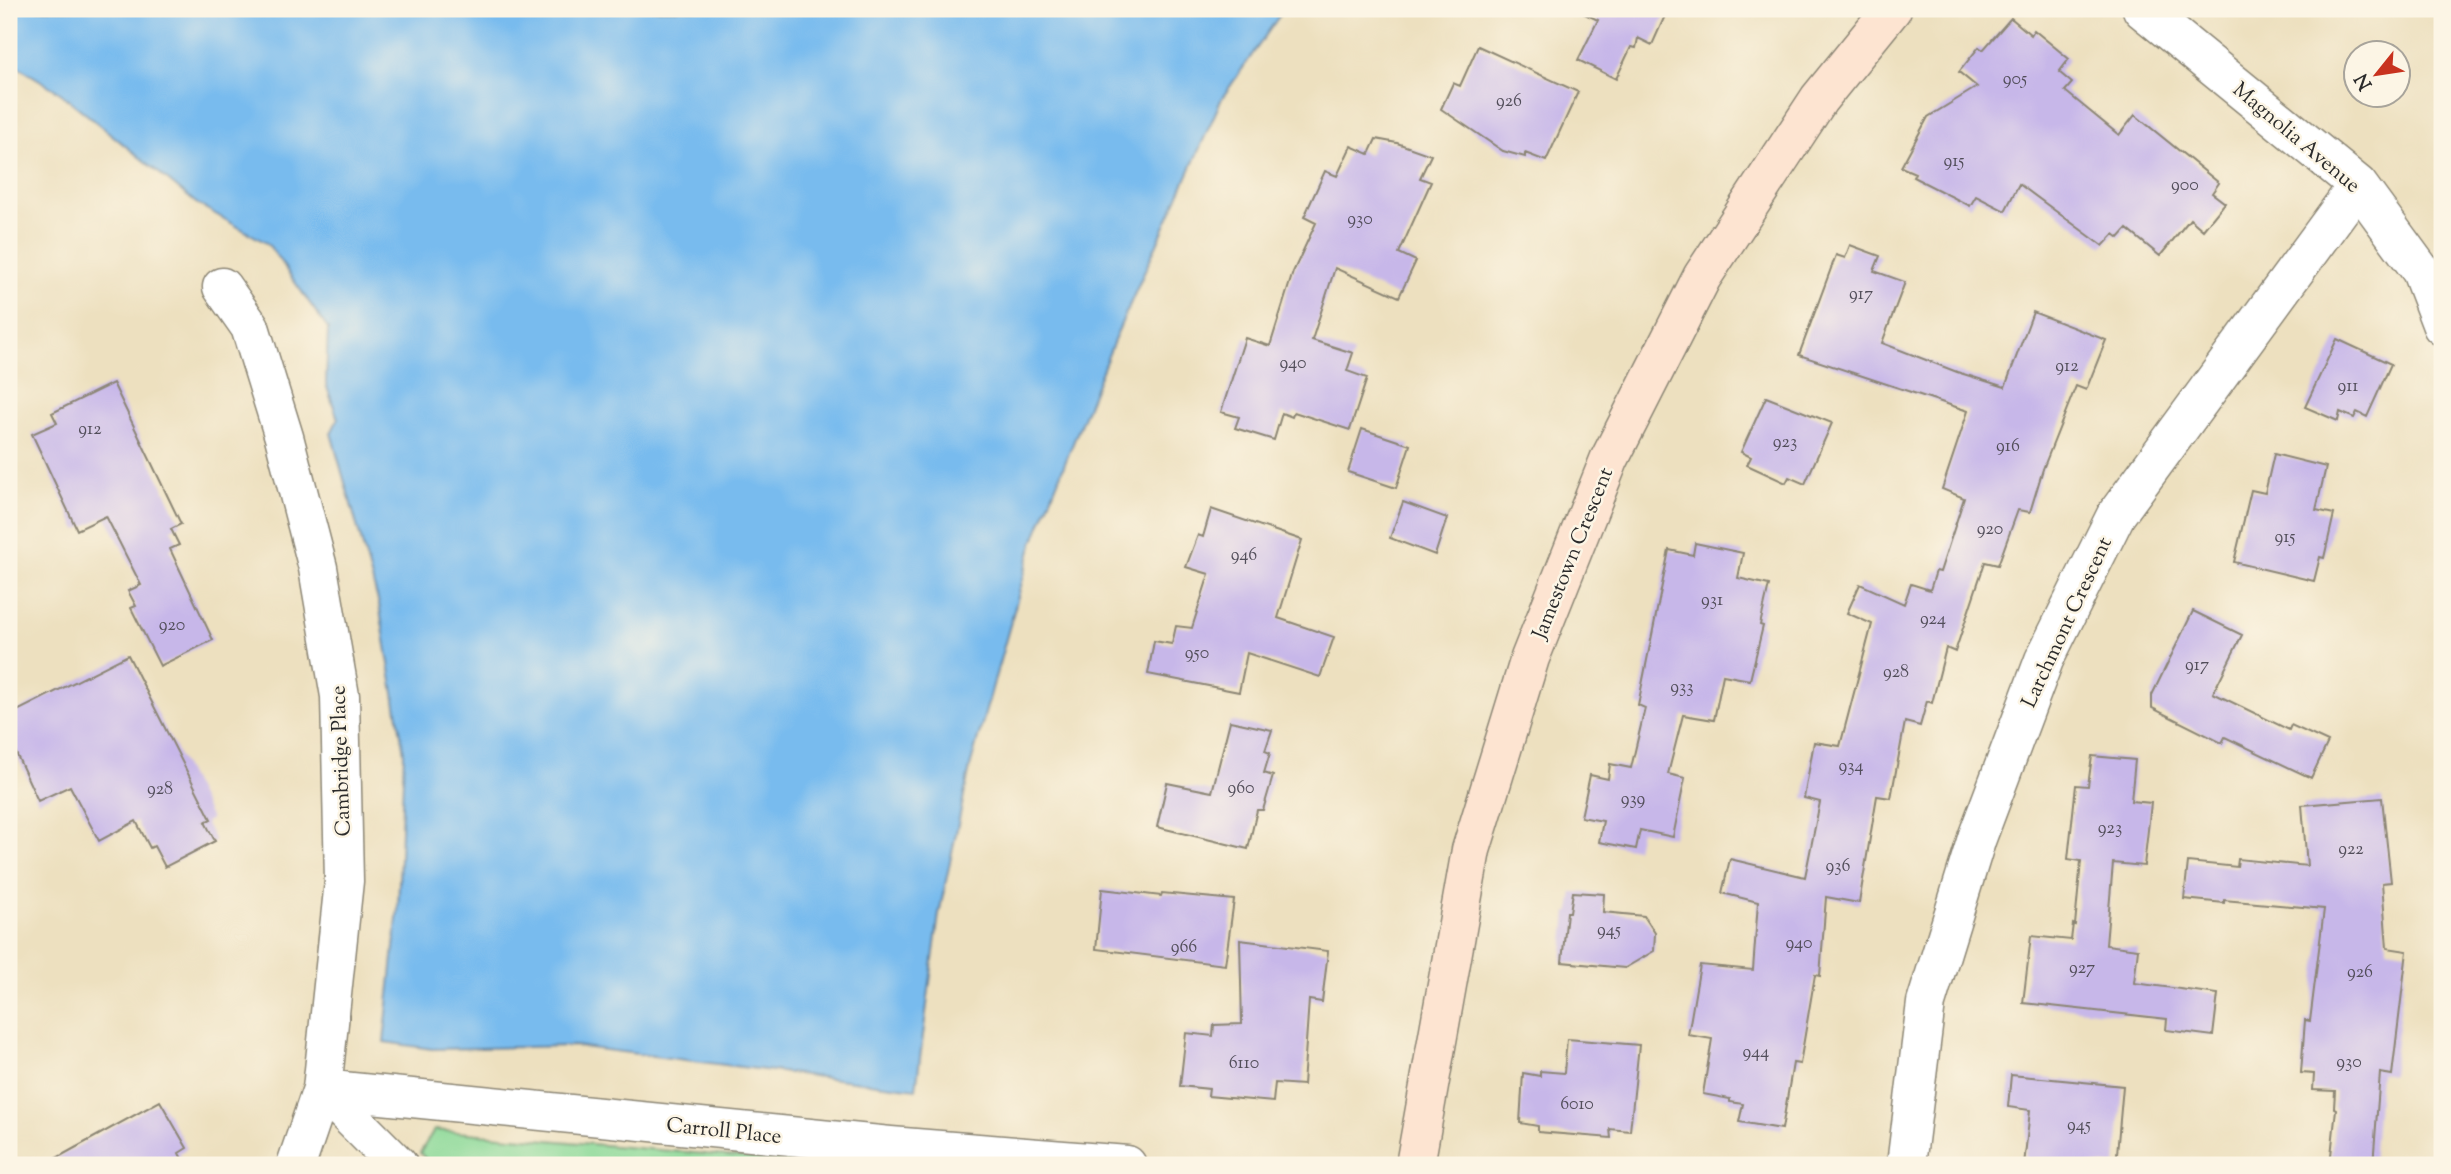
<svg xmlns="http://www.w3.org/2000/svg" width="2451" height="1174" font-family="'Sorts Mill Goudy',serif">
	<rect width="100%" height="100%" fill="#fcf5e5"/>
	<filter id="ink" filterUnits="userSpaceOnUse"><feTurbulence type="fractalNoise" baseFrequency=".0143" numOctaves="2"/><feDisplacementMap in="SourceGraphic" scale="14" xChannelSelector="R" yChannelSelector="G"/><feConvolveMatrix kernelMatrix="1 2 1 2 8 2 1 2 1" color-interpolation-filters="sRGB"/></filter>
	<filter id="wash" filterUnits="userSpaceOnUse"><feTurbulence type="fractalNoise" baseFrequency=".00686" numOctaves="4" result="noise"/><feDisplacementMap in="SourceGraphic" scale="28" xChannelSelector="R" yChannelSelector="G"/><feGaussianBlur stdDeviation="1.57" result="paint"/><feColorMatrix in="noise" values="0 0 0 0 0 0 0 0 0 0 0 0 0 0 0 0 0 1.4 0 .05"/><feComposite in="paint" operator="in"/></filter>
	<g filter="url(#wash)">
		<rect width="100%" height="100%" fill="#ede0bf"/>
		<path fill="#8bd998" stroke="#5b8262" stroke-width="2" d="M 434,1130 L 829,1165 L 431,1165 L 420,1153 Z"/>
		<path fill="#78bbee" stroke="#52738c" stroke-width="2" d="M 9,9 L 1284,9 L 1222,98 L 1118,331 L 1033,543 L 970,767 L 939,914 L 916,1089 L 574,1046 L 432,1049 L 384,1042 L 398,910 L 404,753 L 379,604 L 331,433 L 338,419 L 326,384 L 328,329 L 268,244 L 196,203 L 59,92 L 9,61 Z"/>
		<g id="blocks">
			<path fill="#c7b7e9" d="M 1574,9 L 1668,9 L 1652,45 L 1638,38 L 1636,48 L 1631,47 L 1616,79 L 1578,60 L 1598,20 Z
				M 2011,18 L 2031,35 L 2034,30 L 2069,59 L 2059,72 L 2072,83 L 2065,91 L 2119,135 L 2135,115 L 2219,183 L 2212,193 L 2225,203 L 2203,230 L 2190,219 L 2160,256 L 2127,229 L 2119,238 L 2114,234 L 2103,246 L 2019,184 L 2005,211 L 1976,196 L 1970,206 L 1913,177 L 1915,173 L 1901,167 L 1928,117 L 1977,87 L 1959,72 L 1979,47 L 1983,50 Z
				M 1478,46 L 1578,92 L 1546,161 L 1525,153 L 1525,157 L 1503,151 L 1441,109 L 1453,83 L 1460,86 Z
				M 1376,139 L 1397,143 L 1431,155 L 1420,178 L 1431,182 L 1399,253 L 1416,261 L 1399,297 L 1335,268 L 1312,340 L 1353,353 L 1347,371 L 1367,378 L 1350,430 L 1294,412 L 1292,417 L 1282,413 L 1274,440 L 1235,428 L 1239,417 L 1221,412 L 1245,338 L 1270,346 L 1293,272 L 1316,223 L 1304,217 L 1325,171 L 1337,176 L 1351,146 L 1369,154 Z
				M 1850,245 L 1880,256 L 1874,271 L 1905,282 L 1882,343 L 1957,372 L 2005,387 L 2033,312 L 2106,340 L 2086,390 L 2076,386 L 2043,469 L 2030,512 L 2018,510 L 1998,565 L 1985,562 L 1955,652 L 1946,648 L 1932,703 L 1927,701 L 1920,726 L 1905,722 L 1891,798 L 1877,796 L 1859,903 L 1826,897 L 1820,976 L 1815,975 L 1800,1064 L 1793,1063 L 1782,1129 L 1739,1122 L 1743,1104 L 1730,1102 L 1730,1099 L 1703,1094 L 1712,1039 L 1688,1035 L 1700,965 L 1753,970 L 1758,902 L 1722,893 L 1730,859 L 1805,877 L 1820,802 L 1804,798 L 1814,742 L 1840,746 L 1872,624 L 1847,613 L 1860,584 L 1904,604 L 1911,584 L 1930,590 L 1936,571 L 1940,572 L 1964,498 L 1942,489 L 1968,411 L 1799,355 L 1836,255 L 1845,258 Z
				M 2337,339 L 2391,364 L 2367,417 L 2357,412 L 2354,418 L 2340,412 L 2338,421 L 2305,407 Z
				M 113,383 L 181,524 L 171,529 L 179,545 L 170,549 L 213,640 L 160,666 L 131,608 L 136,606 L 128,591 L 141,585 L 106,516 L 77,530 L 32,434 L 57,423 L 52,413 Z
				M 1766,397 L 1832,423 L 1805,484 L 1789,477 L 1786,483 L 1747,465 L 1751,457 L 1741,452 Z
				M 1362,429 L 1410,445 L 1396,488 L 1348,472 Z
				M 2274,454 L 2326,467 L 2316,510 L 2334,514 L 2324,558 L 2320,557 L 2314,581 L 2234,562 L 2251,490 L 2265,493 Z
				M 1403,502 L 1447,518 L 1435,555 L 1390,538 Z
				M 1211,509 L 1302,540 L 1278,618 L 1334,637 L 1320,677 L 1247,653 L 1239,692 L 1148,674 L 1154,641 L 1172,644 L 1176,626 L 1192,628 L 1209,574 L 1186,567 L 1198,535 L 1203,537 Z
				M 1695,543 L 1743,553 L 1738,578 L 1769,585 L 1760,625 L 1763,626 L 1750,680 L 1723,675 L 1714,720 L 1683,715 L 1668,774 L 1685,778 L 1673,837 L 1640,830 L 1636,849 L 1599,842 L 1603,821 L 1581,817 L 1590,775 L 1608,779 L 1610,764 L 1631,768 L 1645,708 L 1638,705 L 1669,550 L 1693,555 Z
				M 2193,611 L 2242,635 L 2213,693 L 2289,730 L 2291,725 L 2328,742 L 2311,778 L 2225,737 L 2222,743 L 2152,708 L 2152,695 Z
				M 128,655 L 211,819 L 205,822 L 215,841 L 165,867 L 154,846 L 150,848 L 136,821 L 99,841 L 70,786 L 38,801 L 9,738 L 9,715 Z
				M 1230,721 L 1272,730 L 1265,751 L 1270,753 L 1264,773 L 1273,776 L 1263,810 L 1257,810 L 1248,849 L 1157,827 L 1167,783 L 1212,792 Z
				M 2092,756 L 2135,760 L 2131,801 L 2151,803 L 2144,866 L 2113,863 L 2106,945 L 2138,949 L 2134,983 L 2218,994 L 2213,1036 L 2166,1030 L 2167,1019 L 2023,1003 L 2031,936 L 2071,940 L 2073,924 L 2075,925 L 2081,861 L 2068,859 L 2076,785 L 2088,786 Z
				M 2382,798 L 2391,882 L 2382,883 L 2387,948 L 2407,951 L 2392,1075 L 2380,1073 L 2373,1165 L 2330,1165 L 2336,1109 L 2334,1108 L 2335,1091 L 2313,1090 L 2314,1074 L 2301,1073 L 2305,1020 L 2310,1021 L 2324,909 L 2224,900 L 2224,903 L 2184,899 L 2188,862 L 2237,867 L 2238,859 L 2307,866 L 2302,805 Z
				M 1102,889 L 1161,896 L 1162,893 L 1234,900 L 1225,965 L 1096,949 Z
				M 1573,892 L 1604,894 L 1603,912 L 1644,916 L 1655,933 L 1654,951 L 1625,968 L 1562,962 L 1567,912 L 1570,912 Z
				M 1240,940 L 1328,951 L 1322,1002 L 1309,1000 L 1303,1085 L 1275,1083 L 1273,1102 L 1208,1096 L 1209,1089 L 1180,1086 L 1186,1033 L 1213,1036 L 1214,1025 L 1242,1024 Z
				M 1567,1039 L 1639,1045 L 1630,1131 L 1610,1129 L 1611,1138 L 1538,1132 L 1538,1126 L 1520,1123 L 1523,1073 L 1540,1076 L 1540,1071 L 1564,1073 Z
				M 2011,1075 L 2123,1086 L 2116,1165 L 2024,1165 L 2030,1110 L 2008,1107 Z
				M 160,1101 L 187,1148 L 179,1153 L 185,1165 L 44,1165 Z"/>
		</g>
	</g>
	<g filter="url(#ink)">
		<use href="#blocks" fill-opacity="0" stroke="#8c8675" stroke-width="2"/>
		<g fill="none" stroke-linecap="round" stroke-linejoin="round">
			<g stroke="#8c8675" stroke-width="41">
				<path id="street" d="M 2142,9 L 2358,185 L 2421,271 L 2442,326
					M 222,287 L 250,327 L 284,437 L 318,568 L 340,696 L 344,881 L 322,1089 L 296,1165
					M 322,1089 L 890,1146 L 1127,1165
					M 322,1089 L 398,1165
					M 1906,1165 L 1926,1003 L 1977,838 L 2044,660 L 2116,515 L 2358,185"/>
			</g>
			<g stroke="#8c8675" stroke-width="41">
				<path id="secondary" d="M 1415,1165 L 1471,850 L 1530,658 L 1609,460 L 1702,277 L 1819,99 L 1892,9"/>
			</g>
			<use href="#street" stroke="#fff" stroke-width="38"/>
			<use href="#secondary" stroke="#fde4d1" stroke-width="38"/>
		</g>
	</g>
	<g text-anchor="middle" stroke-width="5" stroke-linejoin="round" paint-order="stroke">
		<g font-size="18" fill="#524e5a">
			<text x="2015" y="84">905</text>
			<text x="1509" y="106">926</text>
			<text x="1954" y="166">915</text>
			<text x="2185" y="190">900</text>
			<text x="1360" y="224">930</text>
			<text x="1861" y="299">917</text>
			<text x="1293" y="368">940</text>
			<text x="2067" y="371">912</text>
			<text x="2348" y="391">911</text>
			<text x="90" y="434">912</text>
			<text x="1785" y="447">923</text>
			<text x="2008" y="451">916</text>
			<text x="1990" y="534">920</text>
			<text x="2285" y="542">915</text>
			<text x="1244" y="560">946</text>
			<text x="1712" y="605">931</text>
			<text x="1933" y="624">924</text>
			<text x="172" y="630">920</text>
			<text x="1197" y="658">950</text>
			<text x="2197" y="670">917</text>
			<text x="1896" y="677">928</text>
			<text x="1682" y="692">933</text>
			<text x="1851" y="771">934</text>
			<text x="1241" y="793">960</text>
			<text x="160" y="794">928</text>
			<text x="1633" y="804">939</text>
			<text x="2110" y="833">923</text>
			<text x="2351" y="854">922</text>
			<text x="1838" y="871">936</text>
			<text x="1609" y="935">945</text>
			<text x="1799" y="948">940</text>
			<text x="1184" y="952">966</text>
			<text x="2082" y="973">927</text>
			<text x="2360" y="977">926</text>
			<text x="1756" y="1057">944</text>
			<text x="2349" y="1067">930</text>
			<text x="1244" y="1068">6110</text>
			<text x="1577" y="1109">6010</text>
			<text x="2079" y="1130">945</text>
		</g>
		<g font-size="21" fill="#2b2b2b" stroke="#fcf5e5">
			<text transform="translate(2297 137) rotate(40)" y="7">Magnolia Avenue</text>
			<text transform="translate(1572 553) rotate(-68)" y="7">Jamestown Crescent</text>
			<text transform="translate(2066 622) rotate(-65)" y="7">Larchmont Crescent</text>
			<text transform="translate(340 761) rotate(-92)" y="7">Cambridge Place</text>
			<text transform="translate(724 1130) rotate(6)" y="7">Carroll Place</text>
		</g>
	</g>
	<rect width="2451" height="1174" fill="none" stroke="#fcf5e5" stroke-width="35"/>
	<g transform="translate(2377 74) rotate(240)"><circle r="33" fill="#fcf5e5" stroke="#a8a49b" stroke-width="2"/>
	<path d="M0-5L12 26L0 18L-12 26Z" fill="#c8321e"/>
	<text y="-10" font-size="19" font-weight="bold" text-anchor="middle" fill="#2b2b2b">N</text>
	</g>
</svg>
